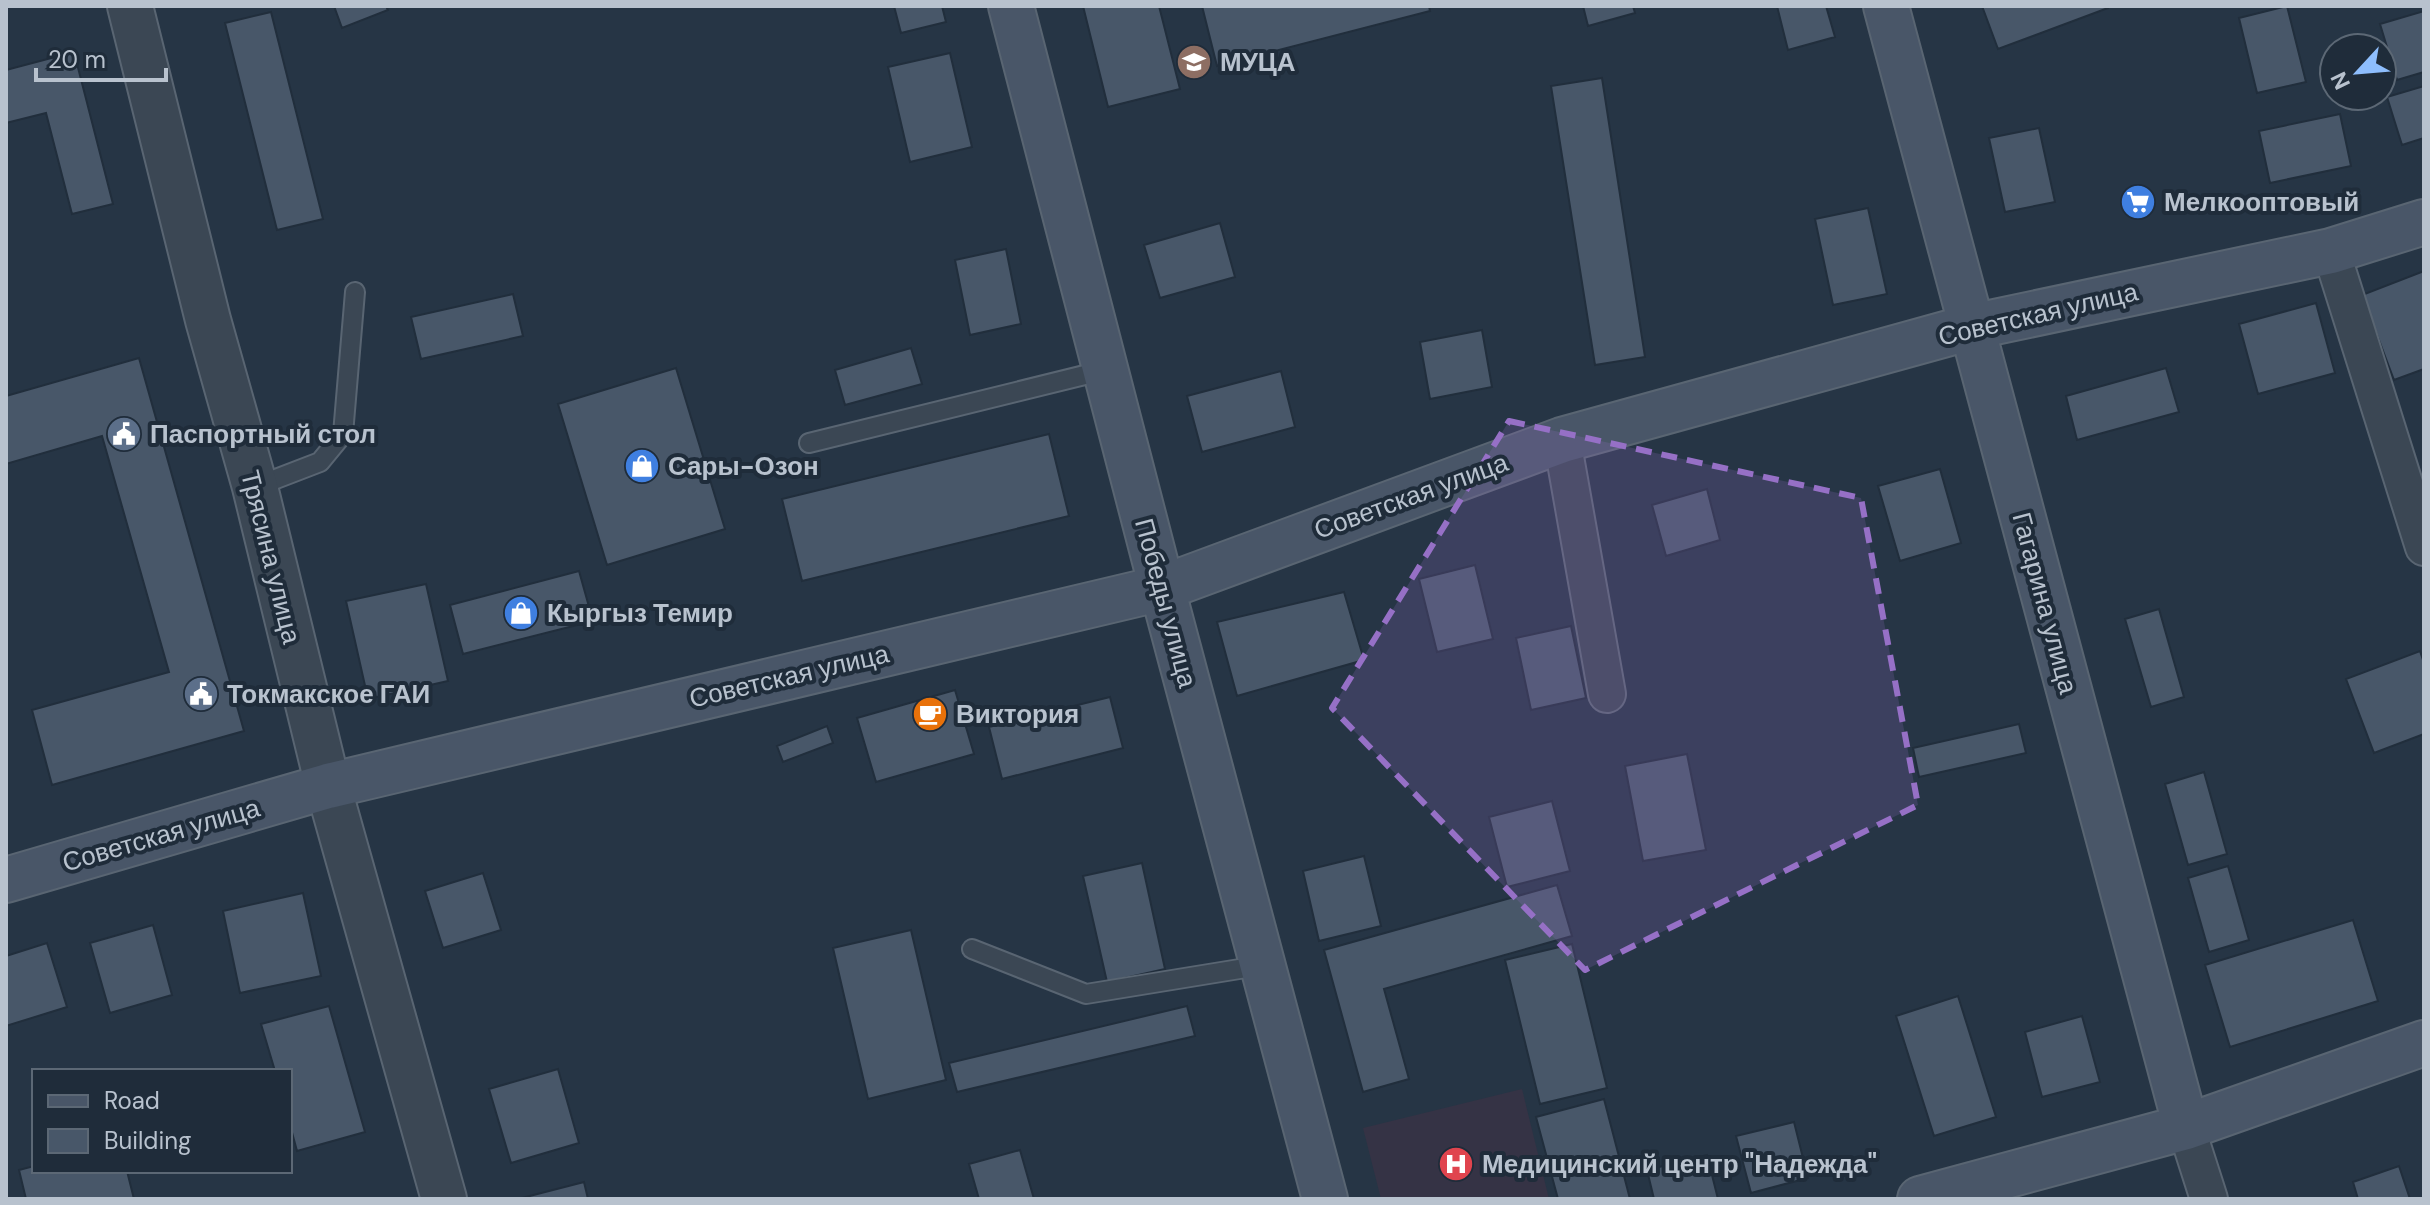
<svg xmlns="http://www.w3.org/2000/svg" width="2430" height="1205" font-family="'DM Sans',sans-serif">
	<rect width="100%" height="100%" fill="#263545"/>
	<path fill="#353345" d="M 1522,1089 L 1549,1199 L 1381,1199 L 1363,1128 Z"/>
	<path fill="#485769" stroke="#212e3c" stroke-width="2" d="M 334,6 L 386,6 L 388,10 L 342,28 Z
		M 894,6 L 942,6 L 946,22 L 901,33 Z
		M 1083,6 L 1159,6 L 1180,89 L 1108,107 Z
		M 1202,6 L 1429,6 L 1430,11 L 1217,66 Z
		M 1583,6 L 1633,6 L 1635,13 L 1588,26 Z
		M 1777,6 L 1826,6 L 1835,37 L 1788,50 Z
		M 1982,6 L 2108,6 L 2108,8 L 1998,49 Z
		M 2287,6 L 2306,82 L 2257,93 L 2239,18 Z
		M 2424,11 L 2424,72 L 2397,80 L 2380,24 Z
		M 271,12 L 323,219 L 277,230 L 225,23 Z
		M 74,52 L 113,204 L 72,214 L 46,113 L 6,123 L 6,70 Z
		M 950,53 L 972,147 L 910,162 L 888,67 Z
		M 1602,78 L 1645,357 L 1595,365 L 1551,86 Z
		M 2424,86 L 2424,138 L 2402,145 L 2387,97 Z
		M 2340,114 L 2351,166 L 2270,183 L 2259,131 Z
		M 2039,128 L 2055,202 L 2005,212 L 1989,138 Z
		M 1868,208 L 1887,294 L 1833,305 L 1815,219 Z
		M 1220,223 L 1235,277 L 1160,298 L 1144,245 Z
		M 1006,249 L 1021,324 L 970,335 L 955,260 Z
		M 2424,271 L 2424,369 L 2394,380 L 2362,295 Z
		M 513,294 L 523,336 L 421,359 L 411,317 Z
		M 2316,303 L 2335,373 L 2258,394 L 2239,324 Z
		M 1482,330 L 1492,387 L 1430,399 L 1420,342 Z
		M 911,348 L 922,384 L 845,405 L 835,370 Z
		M 139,358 L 244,731 L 52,785 L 32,710 L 169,672 L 102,436 L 6,464 L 6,396 Z
		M 676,368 L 725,529 L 607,565 L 558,404 Z
		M 2166,368 L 2179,412 L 2077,440 L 2066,396 Z
		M 1281,371 L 1295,427 L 1202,452 L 1187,396 Z
		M 1049,434 L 1069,516 L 802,581 L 782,499 Z
		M 1940,469 L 1961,543 L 1900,561 L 1878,486 Z
		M 1707,489 L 1720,540 L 1666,556 L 1652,505 Z
		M 1475,565 L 1493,639 L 1437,652 L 1419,579 Z
		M 579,571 L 593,621 L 463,654 L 450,605 Z
		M 426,584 L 448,681 L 368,699 L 346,601 Z
		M 1344,592 L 1364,660 L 1237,696 L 1217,622 Z
		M 2159,609 L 2184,697 L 2151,707 L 2125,619 Z
		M 1571,626 L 1586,698 L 1531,710 L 1516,638 Z
		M 2420,651 L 2424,663 L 2424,734 L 2374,753 L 2346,679 Z
		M 955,690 L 974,754 L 876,782 L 857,718 Z
		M 1110,697 L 1123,748 L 1002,779 L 989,727 Z
		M 2019,724 L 2026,753 L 1919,777 L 1913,748 Z
		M 827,726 L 833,743 L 783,762 L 777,746 Z
		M 1687,754 L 1706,850 L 1643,861 L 1625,766 Z
		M 2204,772 L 2227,854 L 2188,865 L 2165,784 Z
		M 1552,801 L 1570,871 L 1507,887 L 1489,817 Z
		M 1364,856 L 1381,926 L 1319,941 L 1303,871 Z
		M 1142,863 L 1165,969 L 1107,982 L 1083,876 Z
		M 2228,866 L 2249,940 L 2209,952 L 2188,878 Z
		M 483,873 L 501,930 L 443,948 L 425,891 Z
		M 1557,885 L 1572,936 L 1384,989 L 1409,1079 L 1363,1092 L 1324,950 Z
		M 303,893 L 321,976 L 240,993 L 223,911 Z
		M 2353,920 L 2378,1001 L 2230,1047 L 2205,965 Z
		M 153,925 L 172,995 L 110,1013 L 90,943 Z
		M 911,930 L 946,1080 L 868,1099 L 833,948 Z
		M 47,943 L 67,1007 L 6,1026 L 6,956 Z
		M 1572,944 L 1607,1088 L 1540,1104 L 1505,960 Z
		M 1958,996 L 1996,1117 L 1934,1136 L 1896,1016 Z
		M 329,1006 L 365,1132 L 297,1151 L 290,1125 L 290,1071 L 275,1071 L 261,1024 Z
		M 1187,1006 L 1195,1036 L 957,1092 L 949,1063 Z
		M 2082,1016 L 2100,1082 L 2042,1097 L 2025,1032 Z
		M 558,1069 L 579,1143 L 511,1163 L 489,1089 Z
		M 1604,1099 L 1630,1199 L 1558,1199 L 1536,1117 Z
		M 1794,1122 L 1808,1178 L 1751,1193 L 1736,1136 Z
		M 1020,1150 L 1034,1199 L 979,1199 L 969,1164 Z
		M 1707,1155 L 1718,1199 L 1654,1199 L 1647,1170 Z
		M 34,1166 L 34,1171 L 127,1171 L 134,1199 L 26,1199 L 19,1170 Z
		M 2399,1166 L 2410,1199 L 2358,1199 L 2353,1182 Z
		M 584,1182 L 588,1199 L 518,1199 Z"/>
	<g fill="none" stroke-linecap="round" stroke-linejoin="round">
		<g stroke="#596572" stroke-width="22">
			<path id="service" d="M 809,443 L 1105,370
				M 255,487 L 320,462 L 343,434 L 355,292
				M 972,949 L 1086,994 L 1264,965"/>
		</g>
		<g stroke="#596572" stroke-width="40">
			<path id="minor" d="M 2331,251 L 2424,547
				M 1562,440 L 1607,694
				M 2186,1127 L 2209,1199"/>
		</g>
		<g stroke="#596572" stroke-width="48">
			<path id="tertiary" d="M 130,6 L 208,320 L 255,487 L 328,786 L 444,1199"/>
		</g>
		<g stroke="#596572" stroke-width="48">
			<path id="secondary" d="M 1011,6 L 1162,588 L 1325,1199
				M 1886,6 L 2186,1127
				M 6,880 L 328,786 L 1162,588 L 1562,440 L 1971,327 L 2331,251 L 2424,222
				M 1920,1199 L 2186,1127 L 2424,1043"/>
		</g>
		<use href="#service" stroke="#3b4754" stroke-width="18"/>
		<use href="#minor" stroke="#3b4754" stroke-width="36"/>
		<use href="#tertiary" stroke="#3b4754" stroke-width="44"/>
		<use href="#secondary" stroke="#495668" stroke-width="44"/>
	</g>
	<path fill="#9670c6" fill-opacity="0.2" stroke="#9670c6" stroke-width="6" stroke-dasharray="16 10" stroke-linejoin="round" d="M 1509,421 L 1861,498 L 1918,805 L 1585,970 L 1332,708 Z"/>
	<defs>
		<g id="school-disc" transform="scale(1.8)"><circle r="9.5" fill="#8d6e63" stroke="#1f2c3a"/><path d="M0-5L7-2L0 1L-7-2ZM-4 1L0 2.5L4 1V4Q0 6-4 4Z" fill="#fff"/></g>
		<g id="supermarket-disc" transform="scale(1.8)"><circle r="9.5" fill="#3f7fe0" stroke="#1f2c3a"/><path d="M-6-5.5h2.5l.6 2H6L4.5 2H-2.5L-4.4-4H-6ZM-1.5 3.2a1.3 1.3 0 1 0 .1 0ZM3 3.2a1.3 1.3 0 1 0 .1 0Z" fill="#fff"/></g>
		<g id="civic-disc" transform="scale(1.8)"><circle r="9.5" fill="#5c6f8a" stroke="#1f2c3a"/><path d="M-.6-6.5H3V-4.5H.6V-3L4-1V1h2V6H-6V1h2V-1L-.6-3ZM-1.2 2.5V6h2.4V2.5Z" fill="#fff"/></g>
		<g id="shop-disc" transform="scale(1.8)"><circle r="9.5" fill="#3f7fe0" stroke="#1f2c3a"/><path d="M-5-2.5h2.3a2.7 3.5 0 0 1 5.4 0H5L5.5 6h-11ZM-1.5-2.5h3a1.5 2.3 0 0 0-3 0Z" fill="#fff"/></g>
		<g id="cafe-disc" transform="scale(1.8)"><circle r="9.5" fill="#e8710a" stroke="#1f2c3a"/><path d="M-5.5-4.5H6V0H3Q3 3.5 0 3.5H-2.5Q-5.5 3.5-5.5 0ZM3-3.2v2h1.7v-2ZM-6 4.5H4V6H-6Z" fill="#fff"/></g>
		<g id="hospital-disc" transform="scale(1.8)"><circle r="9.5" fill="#e0444e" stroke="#1f2c3a"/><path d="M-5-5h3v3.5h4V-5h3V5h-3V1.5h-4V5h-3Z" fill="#fff"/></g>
	</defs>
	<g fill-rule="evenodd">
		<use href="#school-disc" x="1194" y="62"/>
		<use href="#supermarket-disc" x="2138" y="202"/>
		<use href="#civic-disc" x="124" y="434"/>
		<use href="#shop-disc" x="642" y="466"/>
		<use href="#shop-disc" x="521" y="613"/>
		<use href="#civic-disc" x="201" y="694"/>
		<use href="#cafe-disc" x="930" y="714"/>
		<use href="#hospital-disc" x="1456" y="1164"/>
	</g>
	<g text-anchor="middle" stroke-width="8" stroke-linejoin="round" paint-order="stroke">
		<g font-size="26" font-weight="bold" fill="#b8c2ce" stroke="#1f2c3a" text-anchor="start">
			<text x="1220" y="71">МУЦА</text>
			<text x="2164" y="211">Мелкооптовый</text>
			<text x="150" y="443">Паспортный стол</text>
			<text x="668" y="475">Сары-Озон</text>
			<text x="547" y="622">Кыргыз Темир</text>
			<text x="227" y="703">Токмакское ГАИ</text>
			<text x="956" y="723">Виктория</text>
			<text x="1482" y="1173">Медицинский центр "Надежда"</text>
		</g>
		<g font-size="26" fill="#b8c2ce" stroke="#1f2c3a">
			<text transform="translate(2038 314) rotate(-13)" y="9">Советская улица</text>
			<text transform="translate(1411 496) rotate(-20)" y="9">Советская улица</text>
			<text transform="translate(271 557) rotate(76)" y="9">Трясина улица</text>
			<text transform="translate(1166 603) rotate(75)" y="9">Победы улица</text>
			<text transform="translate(2045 603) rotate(75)" y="9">Гагарина улица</text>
			<text transform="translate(789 676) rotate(-13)" y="9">Советская улица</text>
			<text transform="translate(161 835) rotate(-16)" y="9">Советская улица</text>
		</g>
	</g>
	<rect width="2430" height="1205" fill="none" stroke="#b8c2ce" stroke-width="16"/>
	<rect x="32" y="1069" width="260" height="104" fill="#1f2c3a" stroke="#5c6875" stroke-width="2"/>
	<rect x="48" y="1095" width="40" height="12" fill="#495668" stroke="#5c6875" stroke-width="2"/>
	<text x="104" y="1109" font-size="24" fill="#b8c2ce">Road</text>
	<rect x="48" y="1129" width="40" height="24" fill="#485769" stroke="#5c6875" stroke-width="2"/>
	<text x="104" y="1149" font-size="24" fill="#b8c2ce">Building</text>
	<g transform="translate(2358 72) rotate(244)"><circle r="38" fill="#1f2c3a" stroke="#5c6875" stroke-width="2"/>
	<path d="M0-6L14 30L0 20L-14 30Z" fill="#8ebefd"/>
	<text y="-12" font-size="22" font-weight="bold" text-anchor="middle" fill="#b8c2ce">N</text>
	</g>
	<path d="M36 68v12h130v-12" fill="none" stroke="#b8c2ce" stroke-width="4"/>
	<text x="48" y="68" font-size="24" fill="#b8c2ce" stroke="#1f2c3a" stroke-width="6" paint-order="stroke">20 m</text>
</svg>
